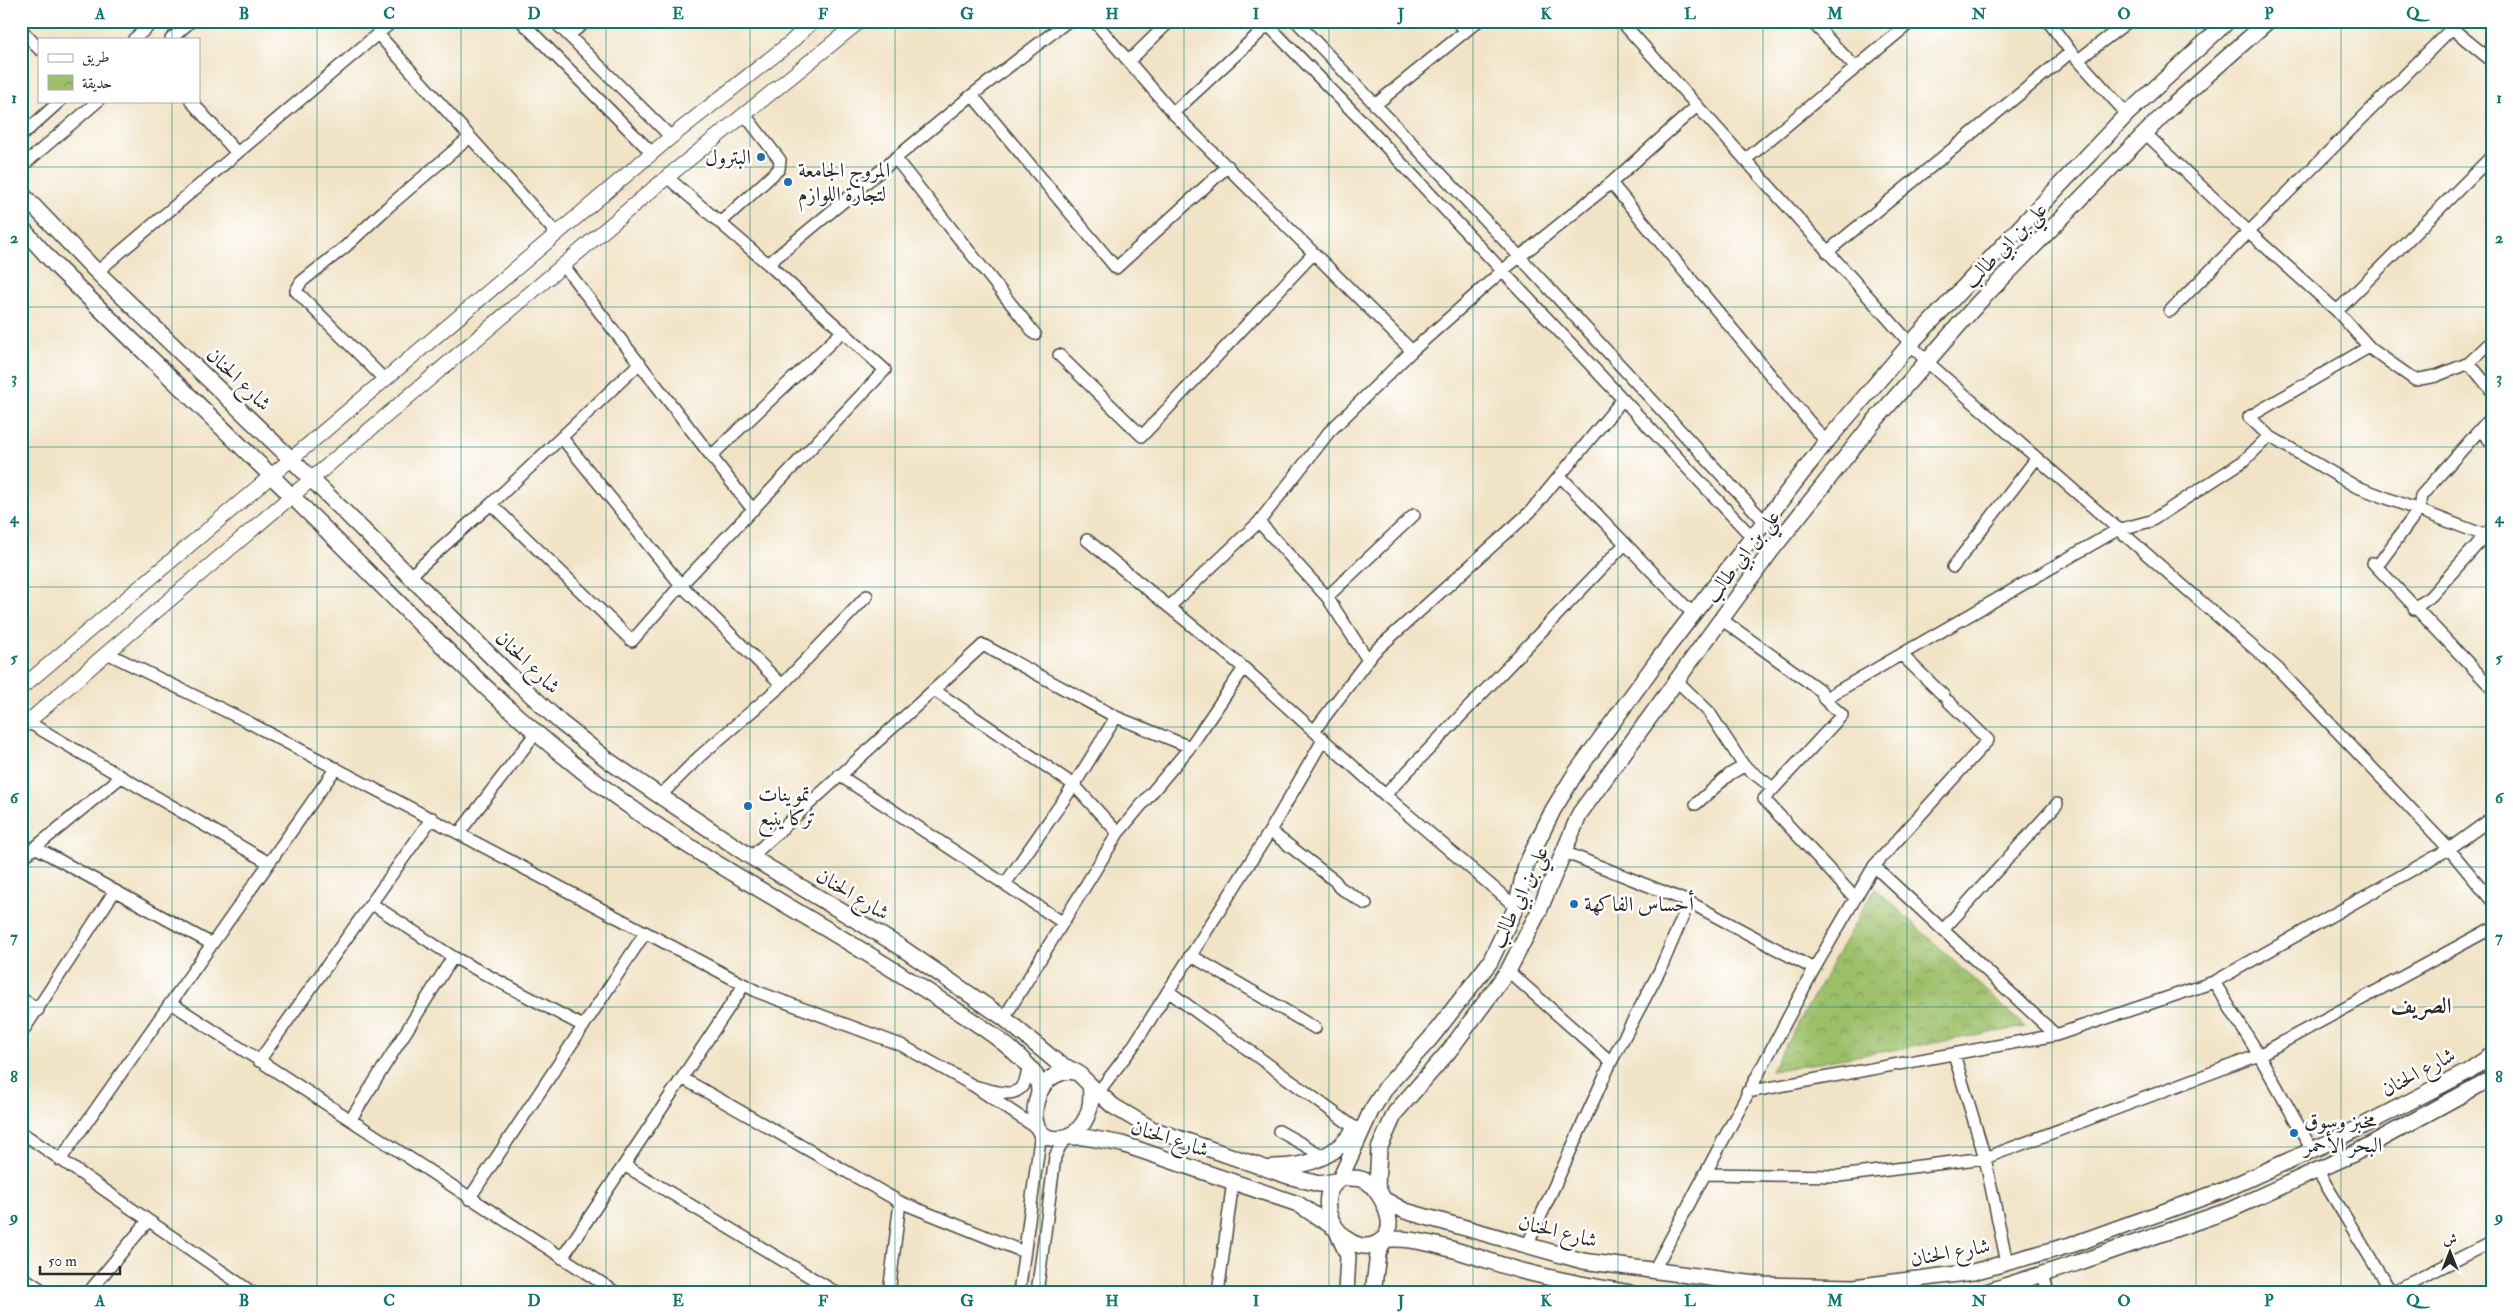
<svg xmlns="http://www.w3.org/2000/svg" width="2513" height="1314" font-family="'IM FELL Double Pica',Amiri,serif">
	<defs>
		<pattern id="park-crowns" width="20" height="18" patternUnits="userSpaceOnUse" patternTransform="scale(1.25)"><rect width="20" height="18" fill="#9cbf69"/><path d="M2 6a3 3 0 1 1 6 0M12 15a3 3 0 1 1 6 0" fill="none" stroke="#7f9b57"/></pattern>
	</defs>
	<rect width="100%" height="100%" fill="#fff"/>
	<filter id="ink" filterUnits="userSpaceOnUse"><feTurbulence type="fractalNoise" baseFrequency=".02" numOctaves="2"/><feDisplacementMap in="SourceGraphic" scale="10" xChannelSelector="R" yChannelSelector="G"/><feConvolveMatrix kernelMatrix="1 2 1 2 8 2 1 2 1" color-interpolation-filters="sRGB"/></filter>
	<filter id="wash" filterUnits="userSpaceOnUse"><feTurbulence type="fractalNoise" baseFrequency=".0096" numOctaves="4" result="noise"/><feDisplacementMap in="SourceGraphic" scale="20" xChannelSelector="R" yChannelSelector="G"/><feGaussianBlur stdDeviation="1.12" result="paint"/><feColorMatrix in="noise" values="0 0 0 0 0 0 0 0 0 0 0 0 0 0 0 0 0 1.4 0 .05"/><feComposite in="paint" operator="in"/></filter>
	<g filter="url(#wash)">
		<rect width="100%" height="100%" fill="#f1e3c6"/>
		<path fill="url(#park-crowns)" stroke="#64754a" d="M 1875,888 L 2025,1027 L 1771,1071 Z"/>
	</g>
	<g filter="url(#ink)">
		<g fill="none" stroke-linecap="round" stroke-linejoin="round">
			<g stroke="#494742" stroke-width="14">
				<path id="minor" d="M 521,21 L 652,153
					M 554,21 L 671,137
					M 1094,21 L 1173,113 L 1412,351
					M 1264,21 L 1359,118 L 1752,537
					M 1296,21 L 1519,256 L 1764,521
					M 1457,21 L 1466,31
					M 1621,21 L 1926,361 L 2278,669 L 2449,849 L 2492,901
					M 1811,21 L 1856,68
					M 2048,21 L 2071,52 L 2127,114
					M 2443,21 L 2492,61
					M 21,29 L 39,49
					M 378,34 L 557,234
					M 569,35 L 587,21
					M 134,39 L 155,21
					M 171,39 L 191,21
					M 2078,60 L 2129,21
					M 1129,61 L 1170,21
					M 972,95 L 1116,268 L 1228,166
					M 191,101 L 237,153
					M 1375,105 L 1478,21
					M 1173,113 L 1268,25
					M 2145,133 L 2249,232 L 2337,311 L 2371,349 L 2415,380 L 2436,376 L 2469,363 L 2492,341
					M 21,136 L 60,101
					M 895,158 L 1035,334
					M 1745,160 L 1912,21
					M 21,167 L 98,101
					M 667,177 L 768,264 L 972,95 L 1068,21
					M 1611,183 L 1826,442
					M 720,223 L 779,169 L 780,160 L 745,115
					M 1827,252 L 2071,52
					M 563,265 L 753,510
					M 97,272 L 393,21
					M 2170,311 L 2452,28
					M 2337,311 L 2492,156
					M 2369,347 L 2249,417 L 2269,436 L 2355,486 L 2492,538
					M 1059,355 L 1142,436 L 1313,254
					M 2469,363 L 2492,391
					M 385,380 L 296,291 L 301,282 L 345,247 L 388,207 L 470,137
					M 2481,431 L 2492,443
					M 562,438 L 681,585 L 782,685
					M 711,456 L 843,331
					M 1560,476 L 1693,614
					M 491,504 L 632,641 L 681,585 L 885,370 L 768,264
					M 1259,522 L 1327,597 L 1368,660
					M 1087,540 L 1244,668 L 1385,795 L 1516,907
					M 2381,561 L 2419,509 L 2421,496 L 2492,416
					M 2373,563 L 2492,688
					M 1953,567 L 2036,459
					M 410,576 L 491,504 L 640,363
					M 1327,597 L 1414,515
					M 1169,607 L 1259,522 L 1329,432 L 1412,351 L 1502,271 L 1611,183 L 1697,106
					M 2414,609 L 2431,596 L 2492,528
					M 1721,619 L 1821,691 L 1824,699 L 1842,715 L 1764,799 L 1855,898
					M 107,653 L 248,722 L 758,992 L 901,1045 L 974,1086
					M 1903,656 L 1944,696
					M 1676,680 L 1709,712 L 1744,766 L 1773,788
					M 934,690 L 1074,785 L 1118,833
					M 1824,699 L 2117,530 L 2151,521 L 2245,460 L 2269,436
					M 28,722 L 269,863
					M 1314,731 L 1374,652 L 1530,512 L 1623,399
					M 839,775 L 1062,922
					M 1385,795 L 1625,544
					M 660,796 L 700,756 L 782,685 L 867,596
					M 1696,804 L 1730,774 L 1744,766
					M 1270,831 L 1335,881 L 1339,887 L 1366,904
					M 459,833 L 535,734
					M 35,847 L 212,944
					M 1564,852 L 1689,902 L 1814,969
					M 751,857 L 983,645 L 1116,717 L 1190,747
					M 21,859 L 121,777
					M 1874,866 L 2056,1035
					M 1005,884 L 1074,785 L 1116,717
					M 372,904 L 453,957 L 583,1026
					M 1943,930 L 2057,804
					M 1190,955 L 1315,1028
					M 1508,971 L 1611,1062
					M 2214,982 L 2259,1055 L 2312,1150
					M 1168,991 L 1355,1128
					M 21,998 L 38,1010
					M 171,1003 L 617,1293
					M 1004,1018 L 1118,833 L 1190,747 L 1244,668
					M 21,1034 L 114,892
					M 1954,1054 L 1985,1158 L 2007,1263
					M 259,1061 L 432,818
					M 682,1078 L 900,1202 L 1024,1252
					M 1747,1092 L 2056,1035 L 2214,982 L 2449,849 L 2492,818
					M 1096,1095 L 1132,1048 L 1270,831 L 1323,740
					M 351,1119 L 453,957
					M 1279,1131 L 1325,1157
					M 21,1132 L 253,1293
					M 60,1160 L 336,768
					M 624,1165 L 837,1293
					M 2317,1170 L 2391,1292
					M 1704,1174 L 1839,1176 L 1985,1158 L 2259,1055 L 2492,928
					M 469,1199 L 645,933
					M 1527,1246 L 1611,1062 L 1660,970 L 1689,902
					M 562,1258 L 744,985
					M 1653,1272 L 1814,969 L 1874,866 L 1988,740 L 1948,701
					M 2043,1274 L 2048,1293
					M 21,1276 L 47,1293
					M 2025,1279 L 2029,1293
					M 88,1293 L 148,1221
					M 889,1293 L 900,1202
					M 1019,1293 L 1040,1139 L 1038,1129 L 974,1086 C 1000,1093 1026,1104 1028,1066
					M 1037,1293 L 1055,1157 L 1060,1146 L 1068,1137
					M 1218,1293 L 1233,1181
					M 2390,1293 L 2492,1242"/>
			</g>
			<g stroke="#494742" stroke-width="16">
				<path id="tertiary" d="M 21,688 L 671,137 L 790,43 L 813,21
					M 21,728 L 107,653 L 667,177 L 860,21"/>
			</g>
			<g stroke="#494742" stroke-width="18">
				<path id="secondary" d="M 2268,21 L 2169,109 L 1979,302 L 1872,424 L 1771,551 L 1580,813 L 1539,911 L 1508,971 L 1449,1051 L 1395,1113 L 1379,1149 L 1377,1186 L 1383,1199 L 1405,1211 L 1583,1261 L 1763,1285 L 1854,1287 L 1973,1272 L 2074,1244 L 2224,1190 L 2343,1136 L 2467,1072 L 2492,1055
					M 21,193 L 97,272 L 291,459 L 515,680 L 560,722 L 609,761 L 660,796 L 751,857 L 899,946 L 1004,1018 L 1058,1063 L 1078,1073
					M 21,227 L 57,267 C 150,358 244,448 336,540 C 441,645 543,752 667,832 C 756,890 850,940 939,999 C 971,1020 1007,1041 1032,1070 C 1038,1077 1039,1085 1039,1094
					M 1069,1071 L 1078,1073 L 1090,1085 C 1100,1150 1018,1159 1038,1096 C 1044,1081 1053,1074 1069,1071 Z
					M 1090,1085 L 1113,1106 L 1152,1129 L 1288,1176 L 1319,1184 L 1336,1181
					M 1068,1137 L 1084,1137 L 1122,1144 L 1298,1204 L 1336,1229 L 1348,1256 L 1346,1293
					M 1274,1167 C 1307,1167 1336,1157 1355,1129
					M 1343,1178 C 1351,1178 1359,1177 1366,1181 C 1380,1190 1398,1224 1384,1238 C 1351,1270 1302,1198 1343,1178 Z
					M 1340,1179 L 1371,1111 L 1387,1086 L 1430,1039 L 1490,962 L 1516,907 L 1526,865 L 1553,810 L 1575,774 L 1657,661 L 1826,442 L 1910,344 L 2127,114 L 2228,21
					M 1382,1240 C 1418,1233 1485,1261 1522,1271 C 1558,1280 1594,1287 1630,1293
					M 1373,1293 L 1378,1254 L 1386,1236
					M 1983,1293 L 2077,1263 L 2230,1210 L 2353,1154 L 2492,1078"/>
			</g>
			<use href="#minor" stroke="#fff" stroke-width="11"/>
			<use href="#tertiary" stroke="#fff" stroke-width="14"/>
			<use href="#secondary" stroke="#fff" stroke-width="15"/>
		</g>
	</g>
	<path fill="none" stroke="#0f766e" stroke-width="1" stroke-opacity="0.55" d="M 172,21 L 172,39M 317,21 L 317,1293M 461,21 L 461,1293M 606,21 L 606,1293M 750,21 L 750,1293M 895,21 L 895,1293M 1040,21 L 1040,1293M 1184,21 L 1184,1293M 1329,21 L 1329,1293M 1473,21 L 1473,1293M 1618,21 L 1618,1293M 1763,21 L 1763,1293M 1907,21 L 1907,1293M 2052,21 L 2052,1293M 2196,21 L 2196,1293M 2341,21 L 2341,1293M 172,101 L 172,1293M 21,167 L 2492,167M 21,307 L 2492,307M 21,447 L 2492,447M 21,587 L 2492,587M 21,727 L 2492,727M 21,867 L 2492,867M 21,1007 L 2492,1007M 21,1147 L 2492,1147"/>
	<g fill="#1f6fb2" stroke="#fff" stroke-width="2">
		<circle cx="761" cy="157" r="5"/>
		<circle cx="788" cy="182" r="5"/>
		<circle cx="748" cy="806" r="5"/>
		<circle cx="1574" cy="904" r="5"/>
		<circle cx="2294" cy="1133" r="5"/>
	</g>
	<g text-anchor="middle" stroke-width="5" stroke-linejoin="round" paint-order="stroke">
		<g font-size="21" fill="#2b2b2b" stroke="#fff" text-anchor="start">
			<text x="751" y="164" text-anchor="end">البترول</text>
			<text x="798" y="177">المروج الجامعة<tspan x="798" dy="24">لتجارة اللوازم</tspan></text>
			<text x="758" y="801">تموينات<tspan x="758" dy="24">تركا ينبع</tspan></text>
			<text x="1584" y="911">أحساس الفاكهة</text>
			<text x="2304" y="1128">مخبز وسوق<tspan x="2304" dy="24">البحر الأحمر</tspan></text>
		</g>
		<g font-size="21" fill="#2b2b2b" stroke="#fff">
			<text transform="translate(2005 245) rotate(-46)" y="7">علي بن ابي طالب</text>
			<text transform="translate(239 379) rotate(44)" y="7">شارع الحنان</text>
			<text transform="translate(1742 556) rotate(-53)" y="7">علي بن ابي طالب</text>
			<text transform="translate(528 662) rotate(44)" y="7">شارع الحنان</text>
			<text transform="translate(853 894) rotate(31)" y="7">شارع الحنان</text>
			<text transform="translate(1519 897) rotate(-65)" y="7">علي بن ابي طالب</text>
			<text transform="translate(2418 1072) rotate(-28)" y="7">شارع الحنان</text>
			<text transform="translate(1170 1138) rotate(18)" y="7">شارع الحنان</text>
			<text transform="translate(1558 1231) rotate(14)" y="7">شارع الحنان</text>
			<text transform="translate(1950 1252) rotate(-10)" y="7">شارع الحنان</text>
		</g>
		<g font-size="22" font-weight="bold" fill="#2b2b2b" stroke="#fff">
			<text x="2421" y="1013">الصريف</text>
		</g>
	</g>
	<rect width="2513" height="1314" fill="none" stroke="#fff" stroke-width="55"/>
	<rect x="38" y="38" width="162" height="65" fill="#ffffff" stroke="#aaaaaa"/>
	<rect x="48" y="54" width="25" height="8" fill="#ffffff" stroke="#aaaaaa"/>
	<text x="82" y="62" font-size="15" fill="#2b2b2b">طريق</text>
	<rect x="48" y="75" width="25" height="15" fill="url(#park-crowns)" stroke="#aaaaaa"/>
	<text x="82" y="88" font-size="15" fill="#2b2b2b">حديقة</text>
	<g transform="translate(2450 1252)" stroke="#ffffff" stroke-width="4" paint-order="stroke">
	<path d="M0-4L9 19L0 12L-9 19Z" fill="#2b2b2b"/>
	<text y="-8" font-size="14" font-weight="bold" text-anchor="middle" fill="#2b2b2b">ش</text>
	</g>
	<path d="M40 1266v8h80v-8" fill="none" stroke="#2b2b2b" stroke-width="2.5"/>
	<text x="48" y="1266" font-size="15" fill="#2b2b2b" stroke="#ffffff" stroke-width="4" paint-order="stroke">50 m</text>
	<rect x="28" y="28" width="2458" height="1258" fill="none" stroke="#0f766e" stroke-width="2"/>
	<g font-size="16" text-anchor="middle" font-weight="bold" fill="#0f766e">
		<text x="100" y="19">A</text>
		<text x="244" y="19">B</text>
		<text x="389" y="19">C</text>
		<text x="534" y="19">D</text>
		<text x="678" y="19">E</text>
		<text x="823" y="19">F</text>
		<text x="967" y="19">G</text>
		<text x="1112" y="19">H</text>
		<text x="1256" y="19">I</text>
		<text x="1401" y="19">J</text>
		<text x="1546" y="19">K</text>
		<text x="1690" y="19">L</text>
		<text x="1835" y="19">M</text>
		<text x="1979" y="19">N</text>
		<text x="2124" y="19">O</text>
		<text x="2269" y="19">P</text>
		<text x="2413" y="19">Q</text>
		<text x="14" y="103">1</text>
		<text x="2499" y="103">1</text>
		<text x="14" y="243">2</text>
		<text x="2499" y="243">2</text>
		<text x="14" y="383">3</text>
		<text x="2499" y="383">3</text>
		<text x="14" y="523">4</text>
		<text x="2499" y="523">4</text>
		<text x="14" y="663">5</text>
		<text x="2499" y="663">5</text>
		<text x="14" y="803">6</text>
		<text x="2499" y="803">6</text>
		<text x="14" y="942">7</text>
		<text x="2499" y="942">7</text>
		<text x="14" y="1082">8</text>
		<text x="2499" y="1082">8</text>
		<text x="14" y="1222">9</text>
		<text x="2499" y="1222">9</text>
		<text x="100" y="1306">A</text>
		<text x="244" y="1306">B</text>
		<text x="389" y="1306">C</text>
		<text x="534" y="1306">D</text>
		<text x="678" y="1306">E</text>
		<text x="823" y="1306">F</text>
		<text x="967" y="1306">G</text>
		<text x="1112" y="1306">H</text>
		<text x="1256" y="1306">I</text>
		<text x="1401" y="1306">J</text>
		<text x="1546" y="1306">K</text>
		<text x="1690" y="1306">L</text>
		<text x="1835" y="1306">M</text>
		<text x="1979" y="1306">N</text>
		<text x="2124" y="1306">O</text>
		<text x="2269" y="1306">P</text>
		<text x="2413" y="1306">Q</text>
	</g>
</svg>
